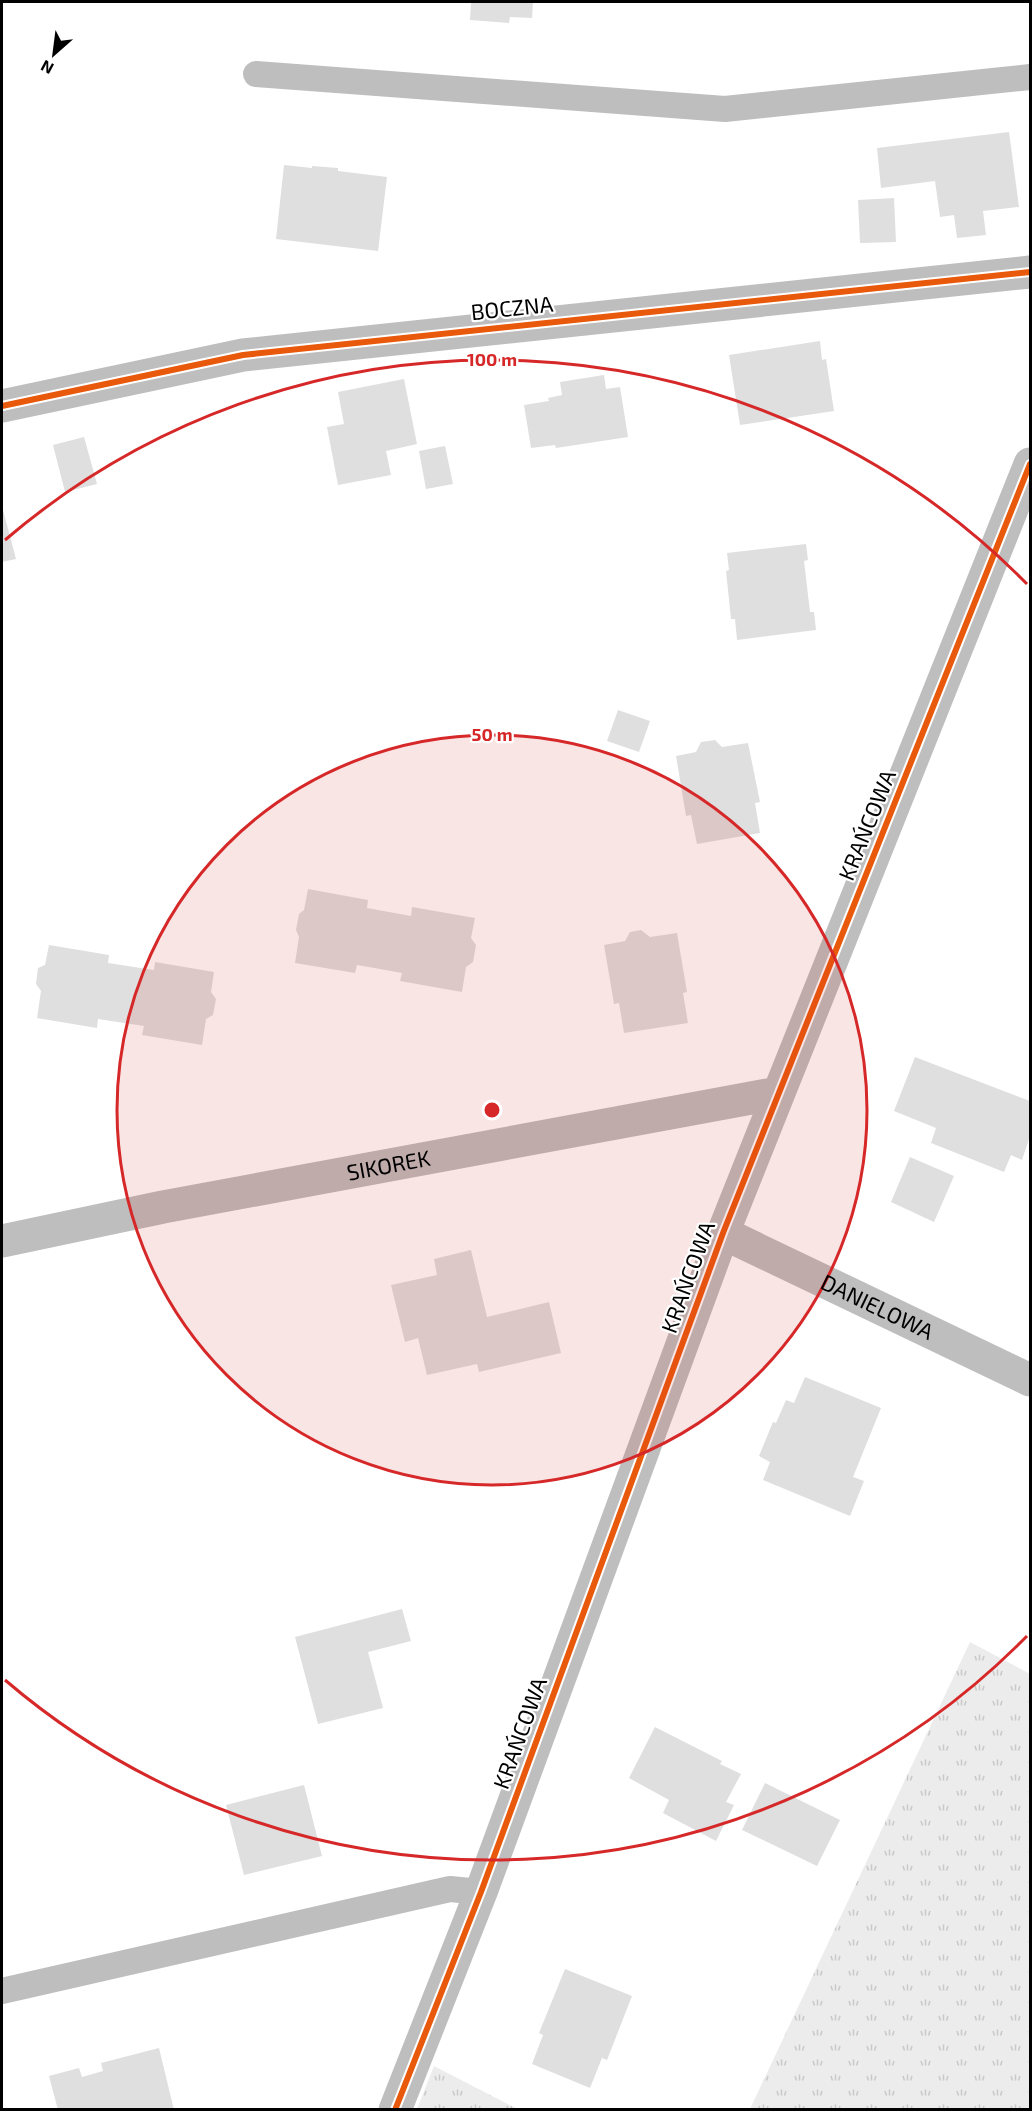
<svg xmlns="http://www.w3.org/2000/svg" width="1032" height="2111" font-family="'Exo 2',sans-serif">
	<defs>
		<pattern id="grass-tufts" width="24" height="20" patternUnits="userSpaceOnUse" patternTransform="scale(1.5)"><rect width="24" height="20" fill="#ececec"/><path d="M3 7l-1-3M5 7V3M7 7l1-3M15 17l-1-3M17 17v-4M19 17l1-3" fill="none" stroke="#c9c9c9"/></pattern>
	</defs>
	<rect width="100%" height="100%" fill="#fff"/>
	<path fill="url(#grass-tufts)" d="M 970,1642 L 1030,1674 L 1030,2109 L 750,2109 Z
		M 434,2066 L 517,2109 L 417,2109 Z"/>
	<path fill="#dfdfdf" d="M 471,2 L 533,2 L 532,18 L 510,17 L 509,23 L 470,20 Z
		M 1009,132 L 1019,207 L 983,211 L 986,235 L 957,238 L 954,215 L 940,217 L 935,181 L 881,188 L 877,148 Z
		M 284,165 L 312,168 L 312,166 L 338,168 L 338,171 L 387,177 L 378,251 L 276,239 Z
		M 894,198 L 896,242 L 860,243 L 858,200 Z
		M 820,341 L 822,360 L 826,359 L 834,411 L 740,425 L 729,355 Z
		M 604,375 L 606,389 L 620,387 L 628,437 L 556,448 L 555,445 L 531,448 L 524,405 L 549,401 L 548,398 L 562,395 L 560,382 Z
		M 404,379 L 417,444 L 386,451 L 391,475 L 338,485 L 327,427 L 344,424 L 338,392 Z
		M 84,437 L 97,484 L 65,492 L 53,445 Z
		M 445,446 L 453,484 L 426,489 L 419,451 Z
		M 2,506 L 16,559 L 2,562 Z
		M 806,544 L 808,560 L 804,561 L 810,612 L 814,612 L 816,630 L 737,640 L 735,619 L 731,619 L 726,571 L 729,570 L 727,553 Z
		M 618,710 L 650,721 L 639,752 L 607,741 Z
		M 715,740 L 722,747 L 748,743 L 760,802 L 755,803 L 760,833 L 697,844 L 691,815 L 686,816 L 676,756 L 696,752 L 701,742 Z
		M 308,889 L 368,900 L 367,908 L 411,916 L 412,907 L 475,918 L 471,938 L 476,945 L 473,962 L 466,967 L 462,992 L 400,981 L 402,973 L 380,969 L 357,965 L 355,973 L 295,963 L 299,937 L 296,930 L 299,914 L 304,910 Z
		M 641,930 L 650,937 L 677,933 L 687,992 L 683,993 L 688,1023 L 624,1033 L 619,1003 L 614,1004 L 604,945 L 625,941 L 630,932 Z
		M 49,945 L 109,955 L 108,963 L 154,970 L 155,962 L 214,972 L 211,992 L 216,999 L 213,1015 L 206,1019 L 202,1045 L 142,1035 L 144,1026 L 98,1019 L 97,1028 L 37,1018 L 41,991 L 36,984 L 38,968 L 45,965 Z
		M 915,1057 L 1030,1101 L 1030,1136 L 1022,1160 L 1011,1155 L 1004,1172 L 931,1143 L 936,1128 L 894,1111 Z
		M 910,1157 L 954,1176 L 934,1222 L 891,1202 Z
		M 471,1250 L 487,1317 L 549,1302 L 561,1353 L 479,1372 L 477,1364 L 427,1375 L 418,1338 L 405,1342 L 391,1285 L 437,1275 L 434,1259 Z
		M 805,1377 L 881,1408 L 853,1477 L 864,1481 L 850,1516 L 763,1480 L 770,1462 L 759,1456 L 773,1422 L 776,1423 L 786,1400 L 794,1403 Z
		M 402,1609 L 411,1641 L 368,1652 L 383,1708 L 318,1724 L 295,1637 Z
		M 655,1727 L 722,1761 L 720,1764 L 741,1774 L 726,1802 L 734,1805 L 716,1841 L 663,1813 L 669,1800 L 629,1778 Z
		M 765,1783 L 840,1820 L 817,1866 L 742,1830 Z
		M 304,1785 L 322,1856 L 244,1875 L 226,1805 Z
		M 565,1969 L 632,1996 L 607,2060 L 602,2058 L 590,2088 L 532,2064 L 543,2035 L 539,2033 Z
		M 159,2048 L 174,2110 L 58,2110 L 49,2076 L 79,2068 L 82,2077 L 103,2071 L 101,2063 Z"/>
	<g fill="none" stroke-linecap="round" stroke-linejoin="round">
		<path stroke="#bebebe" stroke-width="26" d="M 256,74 L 725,109 L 1030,77
			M 2,1991 L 450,1889 L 481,1892"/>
		<g stroke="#bebebe" stroke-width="33">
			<path d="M 2,406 L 243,355 L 1030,272"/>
			<path id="s1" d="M 723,1233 L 1030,1380"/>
			<path id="s2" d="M 2,1241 L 163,1207 L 778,1093"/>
			<path d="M 395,2110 L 481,1892 L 723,1233 L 1030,464"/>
		</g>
		<g stroke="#fff" stroke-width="10">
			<path id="cycleway" d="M 2,406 L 243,355 L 1030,272
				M 395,2110 L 481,1892 L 723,1233 L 1030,464"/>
		</g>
		<use href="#cycleway" stroke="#e8590c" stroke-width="6"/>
	</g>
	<circle cx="492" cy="1110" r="375" fill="#d62828" fill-opacity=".12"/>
	<g fill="none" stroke="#d62828" stroke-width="3">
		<circle cx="492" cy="1110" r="375"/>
		<path d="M1027 1636A750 750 0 0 1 5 1680M5 540A750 750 0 0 1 1027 584"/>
	</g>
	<g text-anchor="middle" stroke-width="4.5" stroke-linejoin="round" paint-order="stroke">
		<g font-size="22" fill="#000" stroke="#fff">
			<text transform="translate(512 308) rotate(-6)" y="8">BOCZNA</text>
			<text transform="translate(867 825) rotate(-68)" y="8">KRAŃCOWA</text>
			<text dy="8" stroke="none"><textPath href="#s2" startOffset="394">SIKOREK</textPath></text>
			<text transform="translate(688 1277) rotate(-70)" y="8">KRAŃCOWA</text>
			<text dy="8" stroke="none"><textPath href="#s1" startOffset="171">DANIELOWA</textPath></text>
			<text transform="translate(520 1733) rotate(-70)" y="8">KRAŃCOWA</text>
		</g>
	</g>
	<circle cx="492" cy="1110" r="9" fill="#d62828" stroke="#fff" stroke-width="3"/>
	<g font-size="18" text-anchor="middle" font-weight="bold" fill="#d62828" stroke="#fff" stroke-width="4.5" stroke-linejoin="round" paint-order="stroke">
		<text x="492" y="366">100 m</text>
		<text x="492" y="741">50 m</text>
	</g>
	<rect width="1032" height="2111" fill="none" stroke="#000000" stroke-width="6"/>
	<g transform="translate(54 54) rotate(208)" stroke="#ffffff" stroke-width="4.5" paint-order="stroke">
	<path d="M0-4.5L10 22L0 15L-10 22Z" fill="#000000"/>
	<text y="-9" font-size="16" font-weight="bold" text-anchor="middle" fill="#000000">N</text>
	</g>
</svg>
